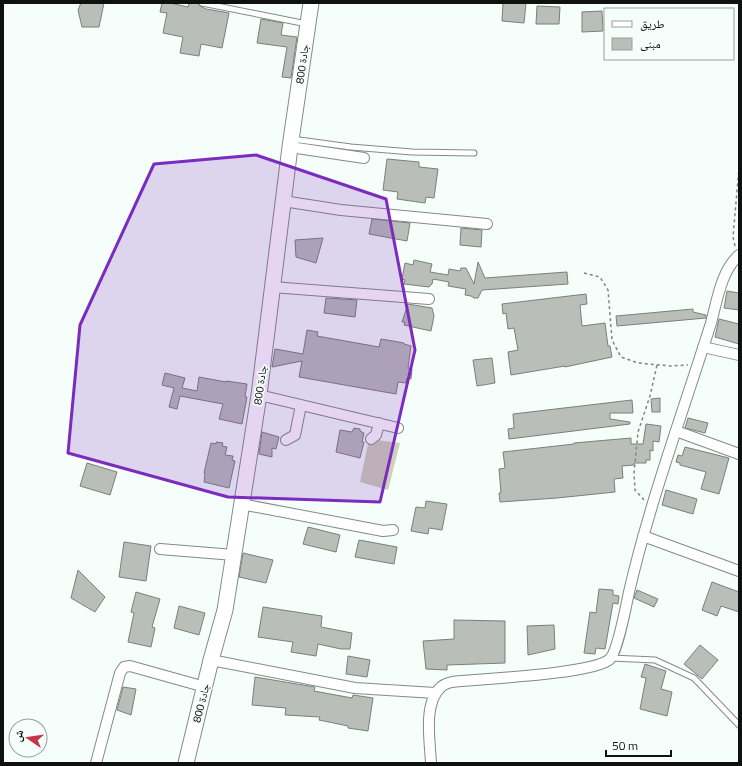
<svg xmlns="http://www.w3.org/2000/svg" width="742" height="766" font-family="'Titillium Web','Noto Naskh Arabic',sans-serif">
	<rect width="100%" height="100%" fill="#f5fefa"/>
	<path fill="#cfd1ba" d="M 369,439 L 400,443 L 388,490 L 360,482 Z"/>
	<path fill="#b9bfb8" stroke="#7a7f79" d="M 81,3 L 104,3 L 99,27 L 82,27 L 78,10 Z
		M 162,3 L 170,3 L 188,7 L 189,3 L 198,3 L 200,6 L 206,9 L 229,13 L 222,48 L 201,44 L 199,56 L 180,53 L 183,37 L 163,33 L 167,13 L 160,12 Z
		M 503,3 L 526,3 L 524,23 L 502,21 Z
		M 537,6 L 560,7 L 559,24 L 536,24 Z
		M 602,11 L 603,31 L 582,32 L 582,12 Z
		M 261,19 L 283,23 L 281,35 L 297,37 L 291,78 L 282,77 L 287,47 L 257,43 Z
		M 387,159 L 419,162 L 419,167 L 438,169 L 434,198 L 426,197 L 425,203 L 397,199 L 398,192 L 383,190 Z
		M 372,219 L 410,223 L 407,241 L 369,234 Z
		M 461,228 L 482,230 L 481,247 L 460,245 Z
		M 323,238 L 316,263 L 296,257 L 295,240 Z
		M 414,260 L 432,264 L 430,272 L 448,275 L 449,269 L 460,271 L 461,268 L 466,268 L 474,284 L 478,262 L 485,278 L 567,272 L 568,284 L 482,290 L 478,298 L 474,298 L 471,296 L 465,295 L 466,289 L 448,286 L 449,282 L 433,279 L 432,284 L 429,287 L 404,284 L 405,280 L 402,279 L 405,263 L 413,265 Z
		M 727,291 L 739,293 L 739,310 L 724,308 Z
		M 586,294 L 587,304 L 580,305 L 582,326 L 605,323 L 608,346 L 610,346 L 612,357 L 565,367 L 565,366 L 511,375 L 508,352 L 518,350 L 514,328 L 508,329 L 506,313 L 503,314 L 502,304 Z
		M 326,298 L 357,300 L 355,317 L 324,313 Z
		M 408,304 L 432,308 L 434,316 L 431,331 L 404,325 L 405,322 L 402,322 Z
		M 693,309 L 693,312 L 706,315 L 706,318 L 617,326 L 616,316 Z
		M 719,319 L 739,324 L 739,344 L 715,337 Z
		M 307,330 L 318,332 L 317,336 L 379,347 L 381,339 L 404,343 L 404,344 L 411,346 L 408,368 L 412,369 L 411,379 L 407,378 L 406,383 L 398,382 L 396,394 L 299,377 L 302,361 L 272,367 L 275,349 L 303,354 Z
		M 492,358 L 495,383 L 477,386 L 473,360 Z
		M 165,373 L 185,378 L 182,388 L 197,391 L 199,377 L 226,382 L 226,381 L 247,384 L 245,397 L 247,397 L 242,424 L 219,419 L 223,404 L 180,396 L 177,409 L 169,407 L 174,388 L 162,385 Z
		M 660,398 L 660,412 L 652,412 L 651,399 Z
		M 632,400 L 633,413 L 610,413 L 610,419 L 630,422 L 630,424 L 509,439 L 508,429 L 514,428 L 513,414 Z
		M 688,418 L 708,423 L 705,433 L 685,428 Z
		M 646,424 L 661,426 L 659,442 L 653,441 L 653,451 L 650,450 L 650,460 L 646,460 L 646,463 L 634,463 L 634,465 L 622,466 L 623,478 L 614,479 L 615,492 L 557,498 L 500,502 L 499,493 L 501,493 L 499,469 L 505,468 L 503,452 L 574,444 L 574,443 L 631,438 L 631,444 L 643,444 Z
		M 354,428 L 360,429 L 360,431 L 364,433 L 362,442 L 364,442 L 360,458 L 336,452 L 340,430 L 352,432 Z
		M 262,432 L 279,437 L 276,449 L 272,448 L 272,457 L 259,454 Z
		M 216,442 L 223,443 L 222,446 L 227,447 L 225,455 L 233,456 L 232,460 L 235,461 L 229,488 L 204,482 L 205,473 L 204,473 L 211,443 L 216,444 Z
		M 685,447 L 729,458 L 719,494 L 701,489 L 706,472 L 680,465 L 680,463 L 676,462 L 678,455 L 682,456 Z
		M 87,463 L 117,472 L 110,495 L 80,486 Z
		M 666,490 L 697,499 L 693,514 L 662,505 Z
		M 426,501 L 447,504 L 442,530 L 429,528 L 428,534 L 411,531 L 416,507 L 425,508 Z
		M 308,527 L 340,535 L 336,552 L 303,544 Z
		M 359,540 L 397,547 L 394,564 L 355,557 Z
		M 124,542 L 151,546 L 146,581 L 119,577 Z
		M 243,553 L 273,560 L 266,583 L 239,577 Z
		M 78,570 L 105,597 L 95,612 L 71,598 Z
		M 712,582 L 739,592 L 739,612 L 721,606 L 717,616 L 702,610 Z
		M 599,589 L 613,590 L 613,595 L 619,596 L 618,604 L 613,603 L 605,649 L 596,648 L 595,654 L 584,653 L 590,612 L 596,613 Z
		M 637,590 L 658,599 L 654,607 L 634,598 Z
		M 136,592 L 160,599 L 152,627 L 155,628 L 151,647 L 128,642 L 134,613 L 131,612 Z
		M 179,606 L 205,613 L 199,635 L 174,628 Z
		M 263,607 L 322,616 L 321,627 L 352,633 L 350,649 L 341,649 L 318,644 L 316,656 L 291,652 L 293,642 L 258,637 Z
		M 454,620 L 505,621 L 505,663 L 447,665 L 447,670 L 426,669 L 423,641 L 454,639 Z
		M 554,625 L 555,649 L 528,655 L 527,626 Z
		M 700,645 L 718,660 L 702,679 L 684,664 Z
		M 348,656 L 370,660 L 367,677 L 346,674 Z
		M 645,664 L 666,671 L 661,689 L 672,692 L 667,716 L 640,709 L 646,678 L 641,677 Z
		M 255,677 L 315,687 L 314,691 L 352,698 L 353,695 L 373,698 L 368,731 L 348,728 L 348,726 L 319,720 L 320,717 L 285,715 L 286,708 L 252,705 Z
		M 123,687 L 136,689 L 131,715 L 117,710 Z"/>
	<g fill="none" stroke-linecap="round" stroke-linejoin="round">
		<g stroke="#828b87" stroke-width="7">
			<path id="service" d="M 202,3 L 307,24
				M 292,139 L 351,147 L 412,152 L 474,153
				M 611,658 L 655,660 L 694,678 L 739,725"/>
		</g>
		<g stroke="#828b87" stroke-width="12">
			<path id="minor" d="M 290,147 L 364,158
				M 283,201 L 341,210 L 487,224
				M 272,287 L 429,299
				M 703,347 L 739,355
				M 259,395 L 398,428
				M 676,431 L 739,454
				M 371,439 L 376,435 L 379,423
				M 286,440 L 295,435 L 301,405
				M 241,504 L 383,531 L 393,530
				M 643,536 L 739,571
				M 160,549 L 234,555
				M 211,660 L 355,688 L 435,693
				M 96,763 L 120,673 L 124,667 L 130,666 L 205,687
				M 431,763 C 430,741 423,703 441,687 C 444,684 448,683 452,682 C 480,679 594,674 610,659 C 618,650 626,606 629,592 C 650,501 683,412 711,323 C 717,301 721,271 739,255"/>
		</g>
		<g stroke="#828b87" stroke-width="17">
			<path id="secondary" d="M 186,763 L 211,660 L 225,610 L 259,395 L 290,147 L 311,3"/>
		</g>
		<path stroke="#7e8481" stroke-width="1.5" stroke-dasharray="3 3" stroke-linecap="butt" d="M 735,246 L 733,237 L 739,168
			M 584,273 L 600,277 L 608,290 L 612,340 L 621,357 L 638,363 L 670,366 L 688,365
			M 644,500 L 635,490 L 634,473 L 638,432 L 650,396 L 657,365"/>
		<use href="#service" stroke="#fff" stroke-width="5"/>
		<use href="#minor" stroke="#fff" stroke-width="10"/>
		<use href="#secondary" stroke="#fff" stroke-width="15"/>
	</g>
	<path fill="#7b2cbf" fill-opacity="0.2" stroke="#7b2cbf" stroke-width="3" stroke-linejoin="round" d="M 256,155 L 386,199 L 415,350 L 380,502 L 228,497 L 68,453 L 80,325 L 154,164 Z"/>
	<g text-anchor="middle" stroke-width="3.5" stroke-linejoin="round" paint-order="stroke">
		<g font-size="11" fill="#0e110f" stroke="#f5fefa">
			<text transform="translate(302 64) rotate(-82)" y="4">جادة 800</text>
			<text transform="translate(260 385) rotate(-82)" y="4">جادة 800</text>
			<text transform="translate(201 703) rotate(-76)" y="4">جادة 800</text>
		</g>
	</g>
	<rect width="742" height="766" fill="none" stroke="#0e110f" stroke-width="8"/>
	<rect x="604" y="8" width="130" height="52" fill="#f5fefa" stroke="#999f9c"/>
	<rect x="612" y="21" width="20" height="6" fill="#ffffff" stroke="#999f9c"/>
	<text x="640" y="28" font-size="12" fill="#0e110f">طريق</text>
	<rect x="612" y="38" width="20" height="12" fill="#b9bfb8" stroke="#999f9c"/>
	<text x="640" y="48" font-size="12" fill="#0e110f">مبنى</text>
	<g transform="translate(28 738) rotate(283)"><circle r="19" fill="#f5fefa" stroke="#999f9c"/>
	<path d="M0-3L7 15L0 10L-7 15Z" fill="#c53548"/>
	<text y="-6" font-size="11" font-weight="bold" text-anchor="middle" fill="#0e110f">ش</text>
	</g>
	<path d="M606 750v6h65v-6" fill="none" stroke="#0e110f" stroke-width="2"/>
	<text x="612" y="750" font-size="12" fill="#0e110f" stroke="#f5fefa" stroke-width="3" paint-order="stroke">50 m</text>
</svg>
